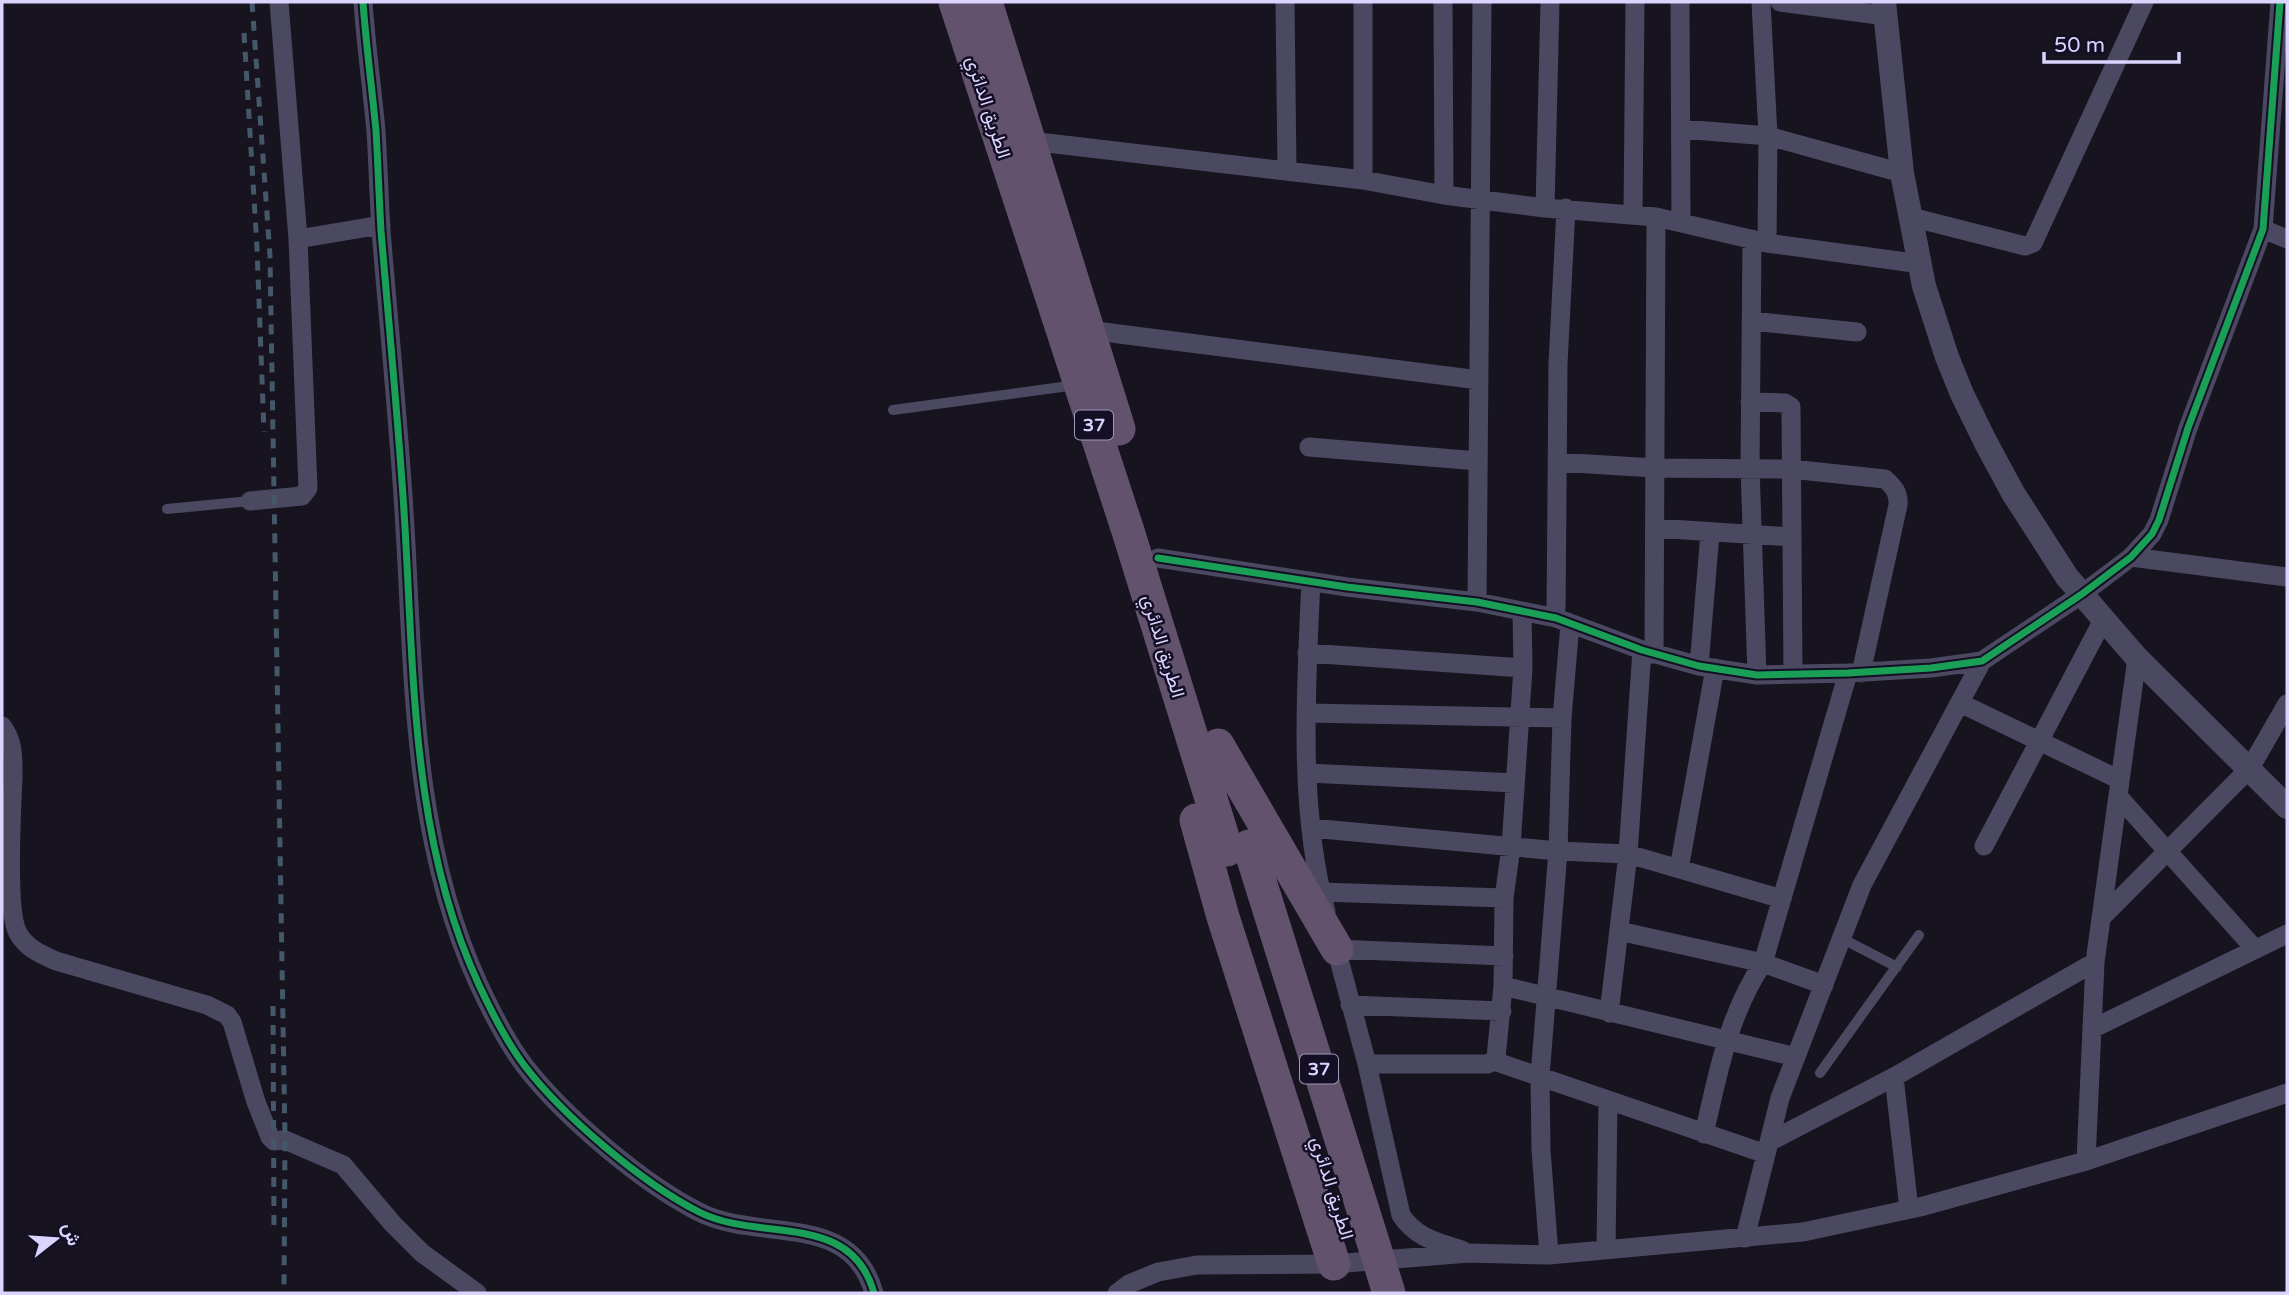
<svg xmlns="http://www.w3.org/2000/svg" width="2289" height="1295" font-family="'Varela Round',Vazirmatn,sans-serif">
	<rect width="100%" height="100%" fill="#171420"/>
	<g fill="none" stroke-linecap="round" stroke-linejoin="round">
		<path stroke="#4b4961" stroke-width="10" d="M 893,410 L 1076,385
			M 167,509 L 250,501
			M 1841,938 L 1897,967
			M 1820,1073 L 1919,935"/>
		<path stroke="#4b4961" stroke-width="19" d="M 363,2 C 366,45 372,88 376,131 C 378,164 379,197 381,231 C 388,314 396,398 402,482 C 415,651 406,828 479,985 C 492,1013 506,1041 524,1065 C 563,1116 642,1183 699,1212 C 760,1243 851,1210 874,1293
			M 1285,2 L 1287,171
			M 1363,2 L 1363,180
			M 1443,2 L 1444,195
			M 1680,2 L 1681,222
			M 1761,2 L 1768,136 L 1767,243
			M 1780,2 L 1886,16
			M 1682,129 L 1768,136 L 1902,173
			M 1030,141 L 1363,180 L 1444,195 L 1545,208 L 1656,217 L 1767,243 L 1921,264
			M 1545,208 L 1550,2
			M 1633,213 L 1635,2
			M 1911,217 L 2025,246 L 2033,243 L 2144,2
			M 2263,229 L 2287,239
			M 298,239 L 381,225
			M 1752,239 L 1750,467 L 1757,675
			M 1751,321 L 1857,332
			M 1088,330 L 1479,380
			M 1750,402 L 1785,403 L 1791,407 L 1793,674
			M 1309,447 L 1478,461
			M 1557,462 L 1654,468 L 1791,469 L 1885,479 C 1894,487 1899,493 1898,505 L 1861,673
			M 250,501 L 302,496 L 308,488 L 298,239 L 279,2
			M 1655,528 L 1792,537
			M 2131,557 L 2287,577
			M 1158,558 L 1347,587 L 1477,602 L 1556,618 L 1642,650 L 1699,666 L 1757,675 L 1848,673 L 1931,668 L 1982,661 L 2082,594 L 2131,557 L 2152,534 L 2159,520 L 2188,428 L 2263,229 L 2280,2
			M 1311,581 C 1306,688 1298,808 1326,912
			M 1477,602 L 1482,2
			M 1556,618 L 1558,364 L 1566,208
			M 1307,653 L 1523,668
			M 1654,654 L 1656,217
			M 1699,666 L 1710,533
			M 1960,703 L 2120,780
			M 1306,713 L 1562,718
			M 2,726 C 14,741 13,759 13,777 C 12,808 5,910 18,933 C 26,948 41,954 56,961 L 207,1005 L 227,1015 L 232,1022 L 256,1102 L 270,1137 L 274,1141 L 285,1140 L 343,1165 L 392,1223 L 422,1253 L 477,1293
			M 1308,773 L 1515,783
			M 2118,796 L 2255,949
			M 1311,828 L 1558,851 L 1628,854 L 1782,899
			M 1984,846 L 2103,620
			M 1679,869 L 1715,668
			M 1321,892 L 1504,898
			M 2101,918 L 2250,768 L 2287,704
			M 1619,931 L 1763,963 L 1824,985
			M 1334,941 L 1367,1064 L 1401,1215 C 1416,1238 1437,1242 1462,1250
			M 1337,949 L 1504,956
			M 1503,986 L 1796,1057
			M 1350,1005 L 1502,1011
			M 1609,1013 L 1628,854 L 1642,650
			M 2092,1029 L 2287,934
			M 1494,1061 L 1766,1154
			M 1367,1064 L 1488,1064 L 1496,1058 L 1503,986 L 1504,898 L 1511,847 L 1523,668 L 1522,611
			M 1894,1077 L 1909,1209
			M 1704,1134 C 1718,1074 1728,1015 1763,963 L 1848,673
			M 1769,1142 L 1894,1077 L 2095,962
			M 2086,1161 L 2095,962 L 2137,658
			M 1745,1238 L 1780,1098 L 1862,885 L 1982,661
			M 1606,1250 L 1608,1100
			M 1549,1255 L 1541,1150 L 1540,1076 L 1558,851 L 1562,718 L 1570,624
			M 1117,1293 L 1129,1284 L 1158,1272 L 1197,1265 L 1334,1264 L 1469,1253 L 1549,1255 L 1803,1232 L 1920,1207 L 2086,1161 L 2287,1093"/>
		<path stroke="#4b4961" stroke-width="24" d="M 1884,2 L 1902,173 L 1924,286 L 1947,357 L 1962,394 L 1986,443 L 2013,493 L 2067,577 L 2137,658 L 2287,807"/>
		<path stroke="#63526d" stroke-width="33" d="M 955,2 L 1128,531 L 1227,850
			M 986,2 L 1119,429
			M 1218,745 L 1337,949
			M 1196,820 L 1223,917 L 1334,1264"/>
		<path stroke="#44586a" stroke-width="5" stroke-dasharray="10 9" stroke-linecap="butt" d="M 252,2 L 270,256 L 285,1140 L 284,1293
			M 244,33 L 257,248 L 264,432
			M 273,1006 L 274,1230"/>
		<path stroke="#63526d" stroke-width="33" d="M 1249,846 L 1389,1293"/>
		<g stroke="#140f25" stroke-width="11">
			<path id="cycleway" d="M 363,2 C 366,45 372,88 376,131 C 378,164 379,197 381,231 C 388,314 396,398 402,482 C 415,651 406,828 479,985 C 492,1013 506,1041 524,1065 C 563,1116 642,1183 699,1212 C 760,1243 851,1210 874,1293
				M 1158,558 L 1347,587 L 1477,602 L 1556,618 L 1642,650 L 1699,666 L 1757,675 L 1848,673 L 1931,668 L 1982,661 L 2082,594 L 2131,557 L 2152,534 L 2159,520 L 2188,428 L 2263,229 L 2280,2"/>
		</g>
		<use href="#cycleway" stroke="#1a9f57" stroke-width="7"/>
	</g>
	<g text-anchor="middle" stroke-width="5" stroke-linejoin="round" paint-order="stroke">
		<g fill="#140f25" stroke="#9f99bd" stroke-width="2">
			<rect x="1075" y="410.5" width="38" height="29" rx="5"/>
			<rect x="1300" y="1054.5" width="38" height="29" rx="5"/>
		</g>
		<g font-size="18" font-weight="bold" fill="#dad4fe">
			<text x="1094" y="431">37</text>
			<text x="1319" y="1075">37</text>
		</g>
		<g font-size="19" fill="#dad4fe" stroke="#140f25">
			<text transform="translate(989 107) rotate(72)" y="7">الطريق الدائري</text>
			<text transform="translate(1164 646) rotate(73)" y="7">الطريق الدائري</text>
			<text transform="translate(1333 1188) rotate(73)" y="7">الطريق الدائري</text>
		</g>
	</g>
	<rect width="2289" height="1295" fill="none" stroke="#dad4fe" stroke-width="7"/>
	<g transform="translate(56 1239) rotate(73)" stroke="#140f25" stroke-width="5" paint-order="stroke">
	<path d="M0-5L12 26L0 18L-12 26Z" fill="#dad4fe"/>
	<text y="-10" font-size="19" font-weight="bold" text-anchor="middle" fill="#dad4fe">ش</text>
	</g>
	<path d="M2044 52v10h135v-10" fill="none" stroke="#dad4fe" stroke-width="3.5"/>
	<text x="2054" y="52" font-size="21" fill="#dad4fe" stroke="#140f25" stroke-width="5" paint-order="stroke">50 m</text>
</svg>
